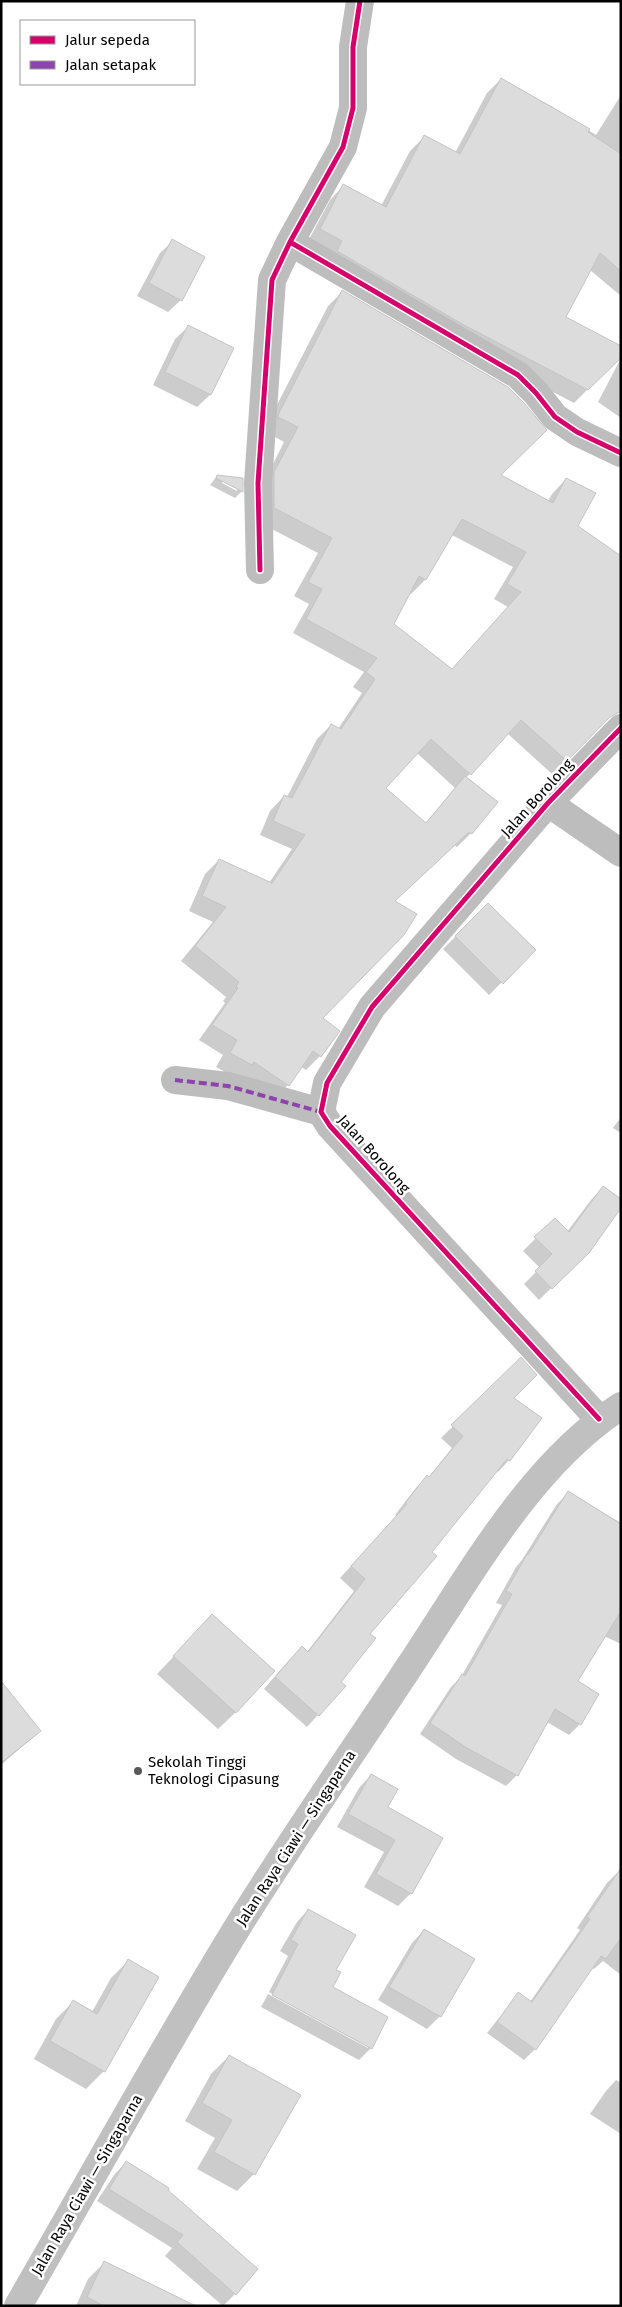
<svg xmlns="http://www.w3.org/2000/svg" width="622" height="2307" font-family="'Fira Sans',sans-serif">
	<rect width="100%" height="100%" fill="#fff"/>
	<path fill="#0003" fill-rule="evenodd" d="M 501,79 L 551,106 L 596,135 L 621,95 L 621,296 L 590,270 L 565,318 L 621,356 L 574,403 L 448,337 L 307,243 L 330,200 L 343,186 L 381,206 L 410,151 L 424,137 L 455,153 L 487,93 Z
		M 173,241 L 181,300 L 168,312 L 137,296 L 160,253 Z
		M 342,292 L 499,476 L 548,501 L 552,494 L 566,479 L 577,526 L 602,724 L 552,774 L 507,733 L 466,778 L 471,833 L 457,847 L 454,845 L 393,901 L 321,1018 L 338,1031 L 320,1056 L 306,1070 L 300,1066 L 288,1085 L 274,1099 L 216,1067 L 223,1055 L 199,1040 L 225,1003 L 223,1001 L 226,997 L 181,961 L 213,922 L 189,911 L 205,874 L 219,860 L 269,883 L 292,849 L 260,835 L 270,811 L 284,796 L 287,797 L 317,739 L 331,725 L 338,729 L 362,693 L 353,687 L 364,672 L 293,633 L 309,604 L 294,596 L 318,553 L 260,523 L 261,488 L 284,442 L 264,431 L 265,428 L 328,306 ZM 452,535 L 513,567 L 494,599 L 508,607 L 452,670 L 392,625 L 409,593 L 411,594 L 425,580 ZM 417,753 L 455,788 L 425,824 L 384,788 Z
		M 188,327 L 232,349 L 210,395 L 197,407 L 153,385 L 175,339 Z
		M 621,358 L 621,418 L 598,402 Z
		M 217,476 L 241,480 L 241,492 L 235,498 L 210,485 ZM 223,481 L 237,488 L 237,491 L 222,483 Z
		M 488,904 L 534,950 L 489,995 L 443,949 Z
		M 621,1117 L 621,1133 L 613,1128 Z
		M 603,1187 L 588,1252 L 539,1300 L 524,1284 L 540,1268 L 523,1251 L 555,1219 L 567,1232 L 591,1200 Z
		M 521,1359 L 513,1398 L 509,1460 L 498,1472 L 496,1470 L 430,1552 L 368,1634 L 340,1682 L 344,1686 L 307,1727 L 264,1689 L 290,1659 L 307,1652 L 354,1591 L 340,1578 L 397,1516 L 395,1515 L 416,1488 L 428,1478 L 452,1448 L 441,1438 Z
		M 568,1493 L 621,1523 L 621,1644 L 604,1636 L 576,1682 L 580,1724 L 569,1735 L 547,1722 L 517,1775 L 506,1786 L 456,1759 L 420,1734 L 451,1687 L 461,1677 L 502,1605 L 496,1603 L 516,1567 L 522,1560 L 557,1504 Z
		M 212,1616 L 236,1712 L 218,1729 L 157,1674 Z
		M 1,1683 L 40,1731 L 1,1765 Z
		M 371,1775 L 386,1808 L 411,1893 L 398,1906 L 364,1887 L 384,1852 L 337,1827 L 359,1788 Z
		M 617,1873 L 621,1875 L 621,1975 L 603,1961 L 594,1969 L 591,1967 L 535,2049 L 524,2060 L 487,2033 L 518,1994 L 530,2002 L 580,1930 L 577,1928 L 607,1883 Z
		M 308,1910 L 334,1970 L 331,1988 L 371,2048 L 359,2060 L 261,2007 L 268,1994 L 368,2048 L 368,2046 L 269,1992 L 288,1956 L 280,1951 L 297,1922 Z
		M 424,1930 L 473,1959 L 440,2016 L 427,2029 L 378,2000 L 412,1943 Z
		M 128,1961 L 157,1977 L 104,2071 L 86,2089 L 34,2059 L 56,2019 L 73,2002 L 92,2012 L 111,1978 Z
		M 229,2056 L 254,2174 L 237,2191 L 197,2169 L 215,2138 L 185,2121 L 211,2074 Z
		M 616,2080 L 621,2083 L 621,2134 L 590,2114 L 606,2091 Z
		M 126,2162 L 235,2294 L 223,2306 L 165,2256 L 172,2248 L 97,2201 L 114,2175 Z
		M 104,2263 L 193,2306 L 76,2306 L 88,2279 Z"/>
	<path fill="#dcdcdc" stroke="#c4c4c4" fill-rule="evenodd" d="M 501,78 L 590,129 L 588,132 L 621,154 L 621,271 L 600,253 L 566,317 L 621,346 L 621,358 L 588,390 L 462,324 L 337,251 L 342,241 L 320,229 L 343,184 L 386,207 L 424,135 L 460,154 Z
		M 172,239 L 205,257 L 182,301 L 149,283 Z
		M 342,290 L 508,387 L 524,403 L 547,430 L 501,475 L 553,503 L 566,478 L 596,493 L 578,526 L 621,556 L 621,711 L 610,717 L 567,761 L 521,720 L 471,775 L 431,739 L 386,788 L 426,823 L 465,776 L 498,802 L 472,834 L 469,832 L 395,901 L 417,914 L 404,935 L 323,1018 L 340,1031 L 321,1057 L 313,1051 L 289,1086 L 254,1062 L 252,1065 L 230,1053 L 237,1040 L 212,1025 L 238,988 L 236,986 L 239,982 L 195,946 L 226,907 L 202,896 L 219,859 L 272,883 L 305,835 L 273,821 L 284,795 L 292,798 L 331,724 L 341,729 L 375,679 L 366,672 L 377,658 L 306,619 L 322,589 L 308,582 L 332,538 L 274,508 L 274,472 L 298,427 L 278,417 L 279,413 ZM 462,519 L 526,552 L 507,584 L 521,592 L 452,669 L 394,624 L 419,576 L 426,580 Z
		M 188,325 L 234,348 L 211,395 L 165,372 Z
		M 217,475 L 243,478 L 243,492 L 216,478 Z
		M 488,903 L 536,950 L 503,984 L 455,936 Z
		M 603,1186 L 621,1199 L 621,1208 L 589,1253 L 552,1289 L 535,1271 L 552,1254 L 534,1237 L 555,1218 L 569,1232 Z
		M 521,1357 L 537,1375 L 514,1398 L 542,1418 L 510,1461 L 507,1459 L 432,1552 L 437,1556 L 370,1634 L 376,1638 L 341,1682 L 346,1686 L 319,1716 L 275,1677 L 302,1646 L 308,1652 L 365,1579 L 351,1566 L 407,1504 L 405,1503 L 427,1475 L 429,1477 L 463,1436 L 451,1425 Z
		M 568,1491 L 621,1524 L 621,1611 L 578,1681 L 599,1694 L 581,1725 L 555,1709 L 518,1776 L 467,1748 L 430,1723 L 462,1674 L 465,1676 L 512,1594 L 506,1591 L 527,1554 L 528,1555 Z
		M 212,1614 L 275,1671 L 236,1713 L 173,1656 Z
		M 1,1681 L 41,1731 L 1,1763 Z
		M 371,1774 L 398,1789 L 388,1807 L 443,1838 L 412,1894 L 376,1874 L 395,1840 L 348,1814 Z
		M 621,1868 L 621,1938 L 606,1959 L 601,1956 L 536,2050 L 497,2022 L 518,1992 L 532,2002 L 590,1919 L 587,1917 Z
		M 308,1909 L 356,1935 L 336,1970 L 341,1972 L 333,1987 L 388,2017 L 372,2049 L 272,1995 L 298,1944 L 291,1940 Z
		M 424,1929 L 475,1959 L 441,2017 L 389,1987 Z
		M 128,1959 L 159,1977 L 105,2072 L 50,2041 L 73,2000 L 97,2014 Z
		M 229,2055 L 301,2095 L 255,2175 L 214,2152 L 232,2120 L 202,2103 Z
		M 126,2161 L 169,2188 L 168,2190 L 258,2269 L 236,2295 L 177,2242 L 183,2235 L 109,2189 Z
		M 104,2261 L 196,2306 L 104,2306 L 87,2297 Z"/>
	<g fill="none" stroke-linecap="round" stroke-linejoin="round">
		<path stroke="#bdbdbd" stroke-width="28" d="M 290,242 L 518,375 L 536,393 L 555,417 L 577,432 L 621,453
			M 260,570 L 258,483 L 272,280 L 290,242 L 343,147 L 353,108 L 353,47 L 360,1
			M 548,803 L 621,853
			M 175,1080 L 228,1086 L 321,1112
			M 599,1419 L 330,1126 L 321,1112 L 327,1083 L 372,1007 L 548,803 L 621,728"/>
		<path stroke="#c0c0c0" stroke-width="28" d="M 18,2306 C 92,2178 163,2048 240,1923 C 294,1836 353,1752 409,1667 C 468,1579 530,1464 621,1406"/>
		<path stroke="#8e44ad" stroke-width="4" stroke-dasharray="8 4" stroke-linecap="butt" d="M 175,1080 L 228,1086 L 321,1112"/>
		<g stroke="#fff" stroke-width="8">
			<path id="cycleway" d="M 290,242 L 518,375 L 536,393 L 555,417 L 577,432 L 621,453
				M 260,570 L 258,483 L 272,280 L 290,242 L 343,147 L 353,108 L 353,47 L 360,1
				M 599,1419 L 330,1126 L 321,1112 L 327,1083 L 372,1007 L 548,803 L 621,728"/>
		</g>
		<use href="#cycleway" stroke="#d6006c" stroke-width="5"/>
	</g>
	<circle fill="#595959" stroke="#fff" stroke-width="2" cx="138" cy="1771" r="5"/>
	<g text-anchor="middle" stroke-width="5" stroke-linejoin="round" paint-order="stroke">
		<g font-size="15" fill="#000" stroke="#fff">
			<text transform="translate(537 798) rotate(-48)" y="5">Jalan Borolong</text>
			<text transform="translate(374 1154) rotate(48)" y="5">Jalan Borolong</text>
			<text transform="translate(296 1838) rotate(-57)" y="5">Jalan Raya Ciawi — Singaparna</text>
			<text transform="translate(87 2185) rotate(-60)" y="5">Jalan Raya Ciawi — Singaparna</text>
		</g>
		<g font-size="15" fill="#000" stroke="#fff" text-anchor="start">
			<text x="148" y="1767">Sekolah Tinggi<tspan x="148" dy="17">Teknologi Cipasung</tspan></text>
		</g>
	</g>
	<rect width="622" height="2307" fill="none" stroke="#000000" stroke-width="5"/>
	<rect x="20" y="20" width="175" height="65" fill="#ffffff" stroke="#999999"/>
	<rect x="30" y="36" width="25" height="8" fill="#d6006c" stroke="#999999"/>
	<text x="65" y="45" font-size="15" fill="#000000">Jalur sepeda</text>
	<rect x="30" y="61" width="25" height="8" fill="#8e44ad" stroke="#999999"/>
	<text x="65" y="70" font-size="15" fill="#000000">Jalan setapak</text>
</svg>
